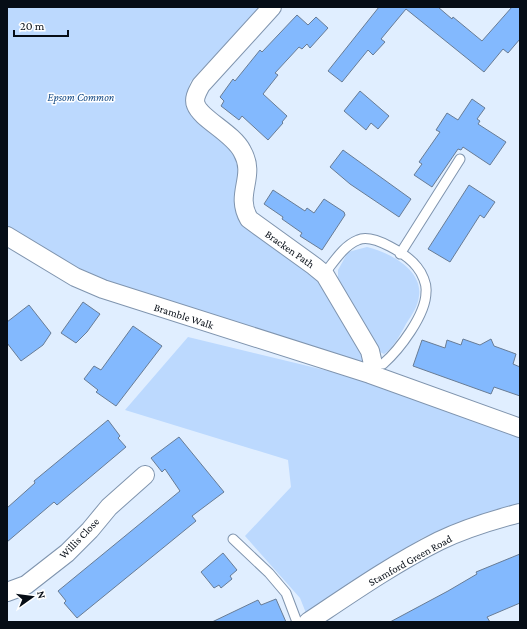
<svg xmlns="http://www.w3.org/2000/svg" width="527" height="629" font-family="'Crimson Pro',serif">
	<rect width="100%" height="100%" fill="#e0eeff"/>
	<path fill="#bcd9fe" d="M 7,7 L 260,7 L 190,82 L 188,98 L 232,149 L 242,169 L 237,194 L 325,287 L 364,353 L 363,361 L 357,363 L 99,282 L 7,230 Z
		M 367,247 C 388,252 423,269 419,296 C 418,306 412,315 406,324 C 400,335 394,347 384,354 L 378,351 L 338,281 L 338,270 L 348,252 Z
		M 188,337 L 366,380 L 520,437 L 520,506 L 462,522 L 422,538 L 306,613 L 300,598 L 245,536 L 291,487 L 288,460 L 125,410 Z"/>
	<path fill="#83b9fe" stroke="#687c95" d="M 379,7 L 438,7 L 452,19 L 453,17 L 482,41 L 512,7 L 520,7 L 520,39 L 508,53 L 503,49 L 484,72 L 406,9 L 381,39 L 385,42 L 373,55 L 368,50 L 342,82 L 328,71 Z
		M 297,15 L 308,25 L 316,17 L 328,28 L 310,48 L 307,44 L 302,49 L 299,47 L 275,73 L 278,75 L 263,94 L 287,116 L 282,122 L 283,123 L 268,140 L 242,116 L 239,120 L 221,106 L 224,101 L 220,97 L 233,79 L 235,81 L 260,50 L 262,52 Z
		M 360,91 L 389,116 L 378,129 L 371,123 L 366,130 L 344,111 Z
		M 472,99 L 485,108 L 477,119 L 480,121 L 478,124 L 506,142 L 490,165 L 463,147 L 461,150 L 458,149 L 432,187 L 414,175 L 422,164 L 419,162 L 440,132 L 436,130 L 447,113 L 458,120 Z
		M 343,150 L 411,199 L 399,217 L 350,184 L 330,167 Z
		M 469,185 L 495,202 L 484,218 L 480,215 L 450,262 L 428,249 Z
		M 273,190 L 305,211 L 307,208 L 314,213 L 324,199 L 344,212 L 345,215 L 322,250 L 300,236 L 302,233 L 282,219 L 283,217 L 264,204 Z
		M 83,302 L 100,314 L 87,332 L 76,343 L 61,333 Z
		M 29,305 L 51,333 L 43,345 L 21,361 L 7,343 L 7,322 Z
		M 133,326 L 162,346 L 116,406 L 96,392 L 98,390 L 84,379 L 94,366 L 101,370 Z
		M 463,339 L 480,345 L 491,339 L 494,346 L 516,354 L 513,364 L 520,367 L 520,396 L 494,387 L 491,394 L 413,366 L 422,340 L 445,348 L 447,340 L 461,345 Z
		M 108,420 L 120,436 L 118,438 L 126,447 L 57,505 L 54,502 L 7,542 L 7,508 L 35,483 L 34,481 Z
		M 179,437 L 224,492 L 192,516 L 196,521 L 77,618 L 64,603 L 66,601 L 58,591 L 180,491 L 165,469 L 162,472 L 151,458 Z
		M 223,553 L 237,570 L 230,576 L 232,579 L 221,588 L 219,585 L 214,588 L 201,572 Z
		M 520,554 L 520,603 L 487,617 L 490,622 L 390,622 L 448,591 L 477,574 L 476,572 Z
		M 276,599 L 286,622 L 212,622 L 258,600 L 261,605 Z"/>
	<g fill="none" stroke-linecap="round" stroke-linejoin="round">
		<g stroke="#7f94ae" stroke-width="11">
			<path id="service" d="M 400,254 L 460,159
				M 324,274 C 334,262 343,246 358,240 C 373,233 408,255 417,267 C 422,273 427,284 426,292 C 426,315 399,350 383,364 L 373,364
				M 233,539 L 269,573 L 286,593 L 297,622"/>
		</g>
		<g stroke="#7f94ae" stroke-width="20">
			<path id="minor" d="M 272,7 L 201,85 C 198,91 193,98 196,105 C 201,119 233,133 242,151 C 257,177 234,193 249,219 L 314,266 L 325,275 L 370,351 L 373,364 L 370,374 L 520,428
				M 7,236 L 75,277 L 103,289 L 370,374
				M 7,592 L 26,585 L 67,553 L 90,530 L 109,507 L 145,475
				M 308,622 C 350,594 393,564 439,541 C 464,529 493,520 520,513"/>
		</g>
		<use href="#service" stroke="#fff" stroke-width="9"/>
		<use href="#minor" stroke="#fff" stroke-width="18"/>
	</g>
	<g text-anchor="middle" stroke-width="3" stroke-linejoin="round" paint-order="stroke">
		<g font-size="11" font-style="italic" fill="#114884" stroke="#fff">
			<text x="81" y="101">Epsom Common</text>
		</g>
		<g font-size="11" fill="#060d16" stroke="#fff">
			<text transform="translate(290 249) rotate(35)" y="4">Bracken Path</text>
			<text transform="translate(184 316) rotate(18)" y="4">Bramble Walk</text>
			<text transform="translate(79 538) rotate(-46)" y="4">Willis Close</text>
			<text transform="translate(410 560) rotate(-29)" y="4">Stamford Green Road</text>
		</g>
	</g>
	<rect width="527" height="629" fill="none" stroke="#060d16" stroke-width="16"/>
	<g transform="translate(32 597) rotate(76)" stroke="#ffffff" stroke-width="3" paint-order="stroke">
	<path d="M0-3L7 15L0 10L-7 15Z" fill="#060d16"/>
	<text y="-6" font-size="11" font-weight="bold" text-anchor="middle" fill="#060d16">N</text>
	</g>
	<path d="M14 30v6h54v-6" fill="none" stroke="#060d16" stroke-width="2"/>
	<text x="20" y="30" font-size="12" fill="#060d16" stroke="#ffffff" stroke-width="3" paint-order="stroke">20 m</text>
</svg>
